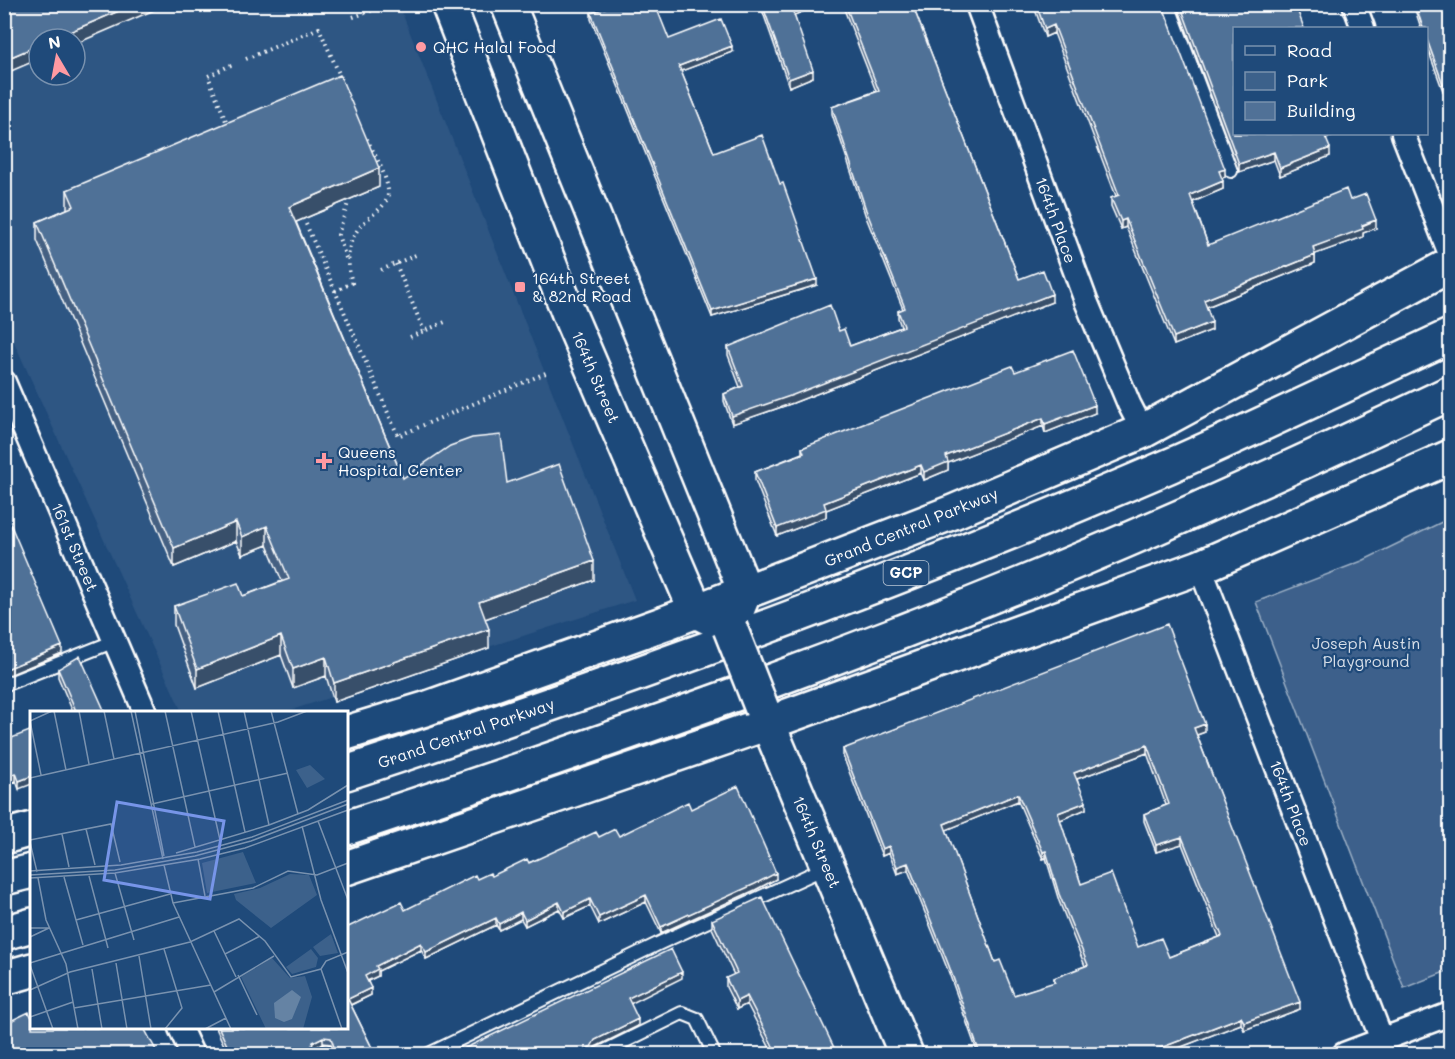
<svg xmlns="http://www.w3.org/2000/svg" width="1455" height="1059" font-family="Mali,sans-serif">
	<rect width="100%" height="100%" fill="#1f4a7a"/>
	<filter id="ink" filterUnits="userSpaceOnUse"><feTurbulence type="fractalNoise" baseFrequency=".0167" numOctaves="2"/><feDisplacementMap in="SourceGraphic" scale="12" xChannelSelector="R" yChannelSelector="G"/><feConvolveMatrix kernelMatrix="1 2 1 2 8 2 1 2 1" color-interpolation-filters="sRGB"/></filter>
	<g filter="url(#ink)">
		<path fill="#2e5683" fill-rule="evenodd" d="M 4,5 L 399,5 L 635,600 L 285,712 L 182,712 L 5,322 ZM 39,39 L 75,39 L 75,75 L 39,75 Z"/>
		<path fill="#3c618b" stroke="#9eb0c5" stroke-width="1.5" d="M 1450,518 L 1450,970 L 1404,988 L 1256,602 L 1362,561 Z"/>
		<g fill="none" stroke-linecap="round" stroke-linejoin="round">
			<g stroke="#fff" stroke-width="16">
				<path id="lane" d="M 1168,4 L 1231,171
					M 4,685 L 115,641
					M 319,1054 L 326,1051 L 327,1054
					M 429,1054 L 662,942 L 827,867
					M 599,1054 L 682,1013 L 697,1019 L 714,1054"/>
			</g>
			<g stroke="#fff" stroke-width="27">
				<path id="street" d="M 977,4 L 1086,301 L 1129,404 L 1143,431
					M 1354,4 L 1363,28
					M 1403,134 L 1450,254
					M 4,382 L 145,712
					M 1200,567 L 1382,1040
					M 180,1028 L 192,1054
					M 1344,1054 L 1450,1014"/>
			</g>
			<g stroke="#fff" stroke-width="38">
				<path id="secondary" d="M 448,4 L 569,314 L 696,611 L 730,628 L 745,591 L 508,4
					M 762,709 L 906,1054
					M 346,733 L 425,709 L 665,623 L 953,512 L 1143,431 L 1450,265
					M 4,837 L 32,829
					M 346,868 L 768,723 L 1200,567 L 1450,457
					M 4,978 L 32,970"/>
			</g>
			<g stroke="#fff" stroke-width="38">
				<path id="highway" d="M 346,773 C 624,682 900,582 1169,466 C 1263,425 1357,379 1450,336
					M 346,828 C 620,738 893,642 1157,527 C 1256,484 1353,439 1450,393
					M 4,878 L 32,871
					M 4,933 L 32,925"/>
			</g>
			<path stroke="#fff" stroke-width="4" stroke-dasharray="1.5 4.5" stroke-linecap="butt" d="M 353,17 L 390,4
				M 246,59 L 319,28 L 341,78
				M 228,126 L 208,76 L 231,65
				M 306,224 L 398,436 L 548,372
				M 346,258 L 338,235 L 348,203
				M 396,264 L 424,331
				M 381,270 L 418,254
				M 335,291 L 352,283 C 334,216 391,219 388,190 C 386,173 373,152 366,137
				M 410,337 L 445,322"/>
			<use href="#lane" stroke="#1f4a7a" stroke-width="12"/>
			<use href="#street" stroke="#1f4a7a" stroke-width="22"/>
			<use href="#secondary" stroke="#1f4a7a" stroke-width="33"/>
			<use href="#highway" stroke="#1f4a7a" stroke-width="33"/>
			<g stroke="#fff" stroke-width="38" stroke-linecap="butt">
				<path id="secondary-bridge" d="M 730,628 L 762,709"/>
			</g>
			<use href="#secondary-bridge" stroke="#1f4a7a" stroke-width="33"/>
		</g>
		<path fill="#456182" stroke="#fff" stroke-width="1.5" fill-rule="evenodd" d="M 760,4 L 822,4 L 794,15 L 813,77 L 789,87 Z
			M 842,4 L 912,4 L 1019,279 L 1052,302 L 793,403 L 732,424 L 724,401 L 724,394 L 740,387 L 728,355 L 728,347 L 839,331 L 850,346 L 901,327 L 898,318 L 898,311 L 903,309 L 866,217 L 832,114 L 832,107 L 876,91 Z
			M 1033,4 L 1162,4 L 1225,177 L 1222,178 L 1223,189 L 1193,202 L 1208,245 L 1350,200 L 1376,228 L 1363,233 L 1363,237 L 1315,254 L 1315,263 L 1207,307 L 1212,330 L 1174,345 L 1126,227 L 1121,229 L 1111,206 L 1111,198 L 1116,196 L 1054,33 L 1045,37 Z
			M 1177,4 L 1295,4 L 1234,134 L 1338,134 L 1326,138 L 1330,156 L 1280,176 L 1274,160 L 1239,172 Z
			M 1415,4 L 1450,4 L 1450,89 L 1450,88 L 1443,91 L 1426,44 L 1426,28 L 1421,28 L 1415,10 Z
			M 591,13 L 669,39 L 732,52 L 681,71 L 714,153 L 817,285 L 712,317 L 591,19 Z
			M 379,187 L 296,222 L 403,478 L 507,483 L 594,580 L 485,619 L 489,648 L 334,702 L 326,676 L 293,688 L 281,655 L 197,688 L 174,625 L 174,606 L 243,596 L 282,581 L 267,545 L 242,555 L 236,541 L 174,567 L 37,240 L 37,222 L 67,209 L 67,190 Z
			M 1015,372 L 1095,413 L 1045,433 L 1043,426 L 948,463 L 948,470 L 924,480 L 921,473 L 826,510 L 826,517 L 777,536 L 755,480 L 755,472 L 802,453 L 802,448 Z
			M 58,669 L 105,712 L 73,712 L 58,677 Z
			M 32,730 L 19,789 L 16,781 L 4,786 Z
			M 1205,732 L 1197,735 L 1300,1009 L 1244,1030 L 1241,1024 L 1163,1054 L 978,1054 L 949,973 L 908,870 L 897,874 L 889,853 L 882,856 L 843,756 L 843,749 ZM 1147,753 L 1166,805 L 1144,814 L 1144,821 L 1156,852 L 1182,844 L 1219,937 L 1169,957 L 1138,947 L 1081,884 L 1060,820 L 1086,809 L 1077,779 ZM 1018,801 L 1043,859 L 1046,858 L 1059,901 L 1085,966 L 1054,978 L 1054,983 L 1014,995 L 995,962 L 946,830 Z
			M 691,809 L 776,879 L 755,890 L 661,933 L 646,902 L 599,924 L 590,906 L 564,918 L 559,909 L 525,926 L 521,919 L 499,930 L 496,925 L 426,959 L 421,950 L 378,971 L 378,976 L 368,981 L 371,995 L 351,1005 L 375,1054 L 333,1051 L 331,1044 L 323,1043 L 313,1049 L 312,1051 L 316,1054 L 228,1054 L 216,1028 L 346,1028 L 346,928 L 405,910 L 477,879 L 492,876 L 599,837 L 619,836 Z
			M 712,920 L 837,1054 L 773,1054 L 747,1004 L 737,1009 L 726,987 L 726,978 L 734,975 L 712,928 Z"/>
		<path fill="#384f6a" stroke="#fff" stroke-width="1.5" d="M 135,4 L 168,4 L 75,44 L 75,39 L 53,39 Z
			M 803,4 L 822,4 L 792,16 L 792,9 Z
			M 1054,25 L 1054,33 L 1045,37 L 1045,29 Z
			M 39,45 L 39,59 L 4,74 L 4,60 Z
			M 732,46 L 732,52 L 679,72 L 679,66 Z
			M 813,70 L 813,77 L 789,87 L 789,79 Z
			M 1450,82 L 1450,88 L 1443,91 L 1443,84 Z
			M 1323,134 L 1338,134 L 1323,139 Z
			M 1330,148 L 1330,156 L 1280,176 L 1280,168 Z
			M 1274,152 L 1274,160 L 1239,172 L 1239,164 Z
			M 379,168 L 379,187 L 289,225 L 289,207 Z
			M 1225,169 L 1225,177 L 1219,179 L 1219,171 Z
			M 1223,181 L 1223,189 L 1190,203 L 1190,195 Z
			M 1126,219 L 1126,227 L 1121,229 L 1121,221 Z
			M 1376,220 L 1376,228 L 1363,233 L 1363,237 L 1313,255 L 1313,247 Z
			M 1315,255 L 1315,263 L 1204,308 L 1204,300 Z
			M 817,279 L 817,285 L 712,317 L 712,311 Z
			M 1052,294 L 1052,302 L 793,403 L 732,424 L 732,416 Z
			M 1212,322 L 1212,330 L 1174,345 L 1174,337 Z
			M 1095,405 L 1095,413 L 1045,433 L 1045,424 Z
			M 1043,418 L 1043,426 L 948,463 L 948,470 L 924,480 L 924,472 L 946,456 Z
			M 921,465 L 921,473 L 826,510 L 826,517 L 777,536 L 777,528 L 824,503 Z
			M 236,522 L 236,541 L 174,567 L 174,548 Z
			M 267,526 L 267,545 L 242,555 L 242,537 Z
			M 594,561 L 594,580 L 479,621 L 479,602 Z
			M 489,629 L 489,648 L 334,702 L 334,683 Z
			M 281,636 L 281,655 L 197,688 L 197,669 Z
			M 62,646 L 62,653 L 4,677 L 4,670 Z
			M 326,657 L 326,676 L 293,688 L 293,669 Z
			M 1205,724 L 1205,732 L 1194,736 L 1194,728 Z
			M 1147,745 L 1147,753 L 1074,780 L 1074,773 Z
			M 16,773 L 16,781 L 4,786 L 4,778 Z
			M 32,776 L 32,784 L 19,789 L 19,781 Z
			M 1018,794 L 1018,801 L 944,831 L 944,824 Z
			M 1086,802 L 1086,809 L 1058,821 L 1058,813 Z
			M 1182,837 L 1182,844 L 1156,852 L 1156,845 Z
			M 889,846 L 889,853 L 882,856 L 882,849 Z
			M 1046,851 L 1046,858 L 1043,859 L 1043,852 Z
			M 908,863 L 908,870 L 897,874 L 897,867 Z
			M 776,873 L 776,879 L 755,890 L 661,933 L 661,927 Z
			M 646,895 L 646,902 L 599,924 L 599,917 Z
			M 590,899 L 590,906 L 564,918 L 564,912 Z
			M 559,902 L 559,909 L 525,926 L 525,920 Z
			M 521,912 L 521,919 L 499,930 L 499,924 Z
			M 496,918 L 496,925 L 426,959 L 426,952 Z
			M 421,943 L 421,950 L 378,971 L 378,976 L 365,982 L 365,976 L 376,966 Z
			M 682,972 L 682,978 L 628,1005 L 628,998 Z
			M 371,988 L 371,995 L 348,1006 L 348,999 Z
			M 747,996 L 747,1004 L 737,1009 L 737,1001 Z
			M 1300,1002 L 1300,1009 L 1244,1030 L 1244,1022 Z
			M 1241,1017 L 1241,1024 L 1163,1054 L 1145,1054 Z
			M 638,1019 L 638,1026 L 595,1047 L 591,1053 L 588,1054 L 574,1054 L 595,1040 Z
			M 323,1037 L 323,1043 L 313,1049 L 312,1054 L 311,1050 L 313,1042 Z"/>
		<path fill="#507197" stroke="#fff" stroke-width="1.5" fill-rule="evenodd" d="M 4,4 L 135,4 L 53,39 L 39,39 L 39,45 L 4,60 Z
			M 615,4 L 655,4 L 669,39 L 721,19 L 732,46 L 679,66 L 714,153 L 762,135 L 780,184 L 783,183 L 817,279 L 712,311 L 591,13 Z
			M 762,4 L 803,4 L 792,9 L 813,70 L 789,79 Z
			M 845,4 L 912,4 L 1019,279 L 1043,270 L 1052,294 L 793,395 L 732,416 L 724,394 L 743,386 L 728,347 L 830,305 L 839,331 L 844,329 L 850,346 L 904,326 L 898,311 L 905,308 L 866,210 L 832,107 L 879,91 Z
			M 1036,4 L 1162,4 L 1225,169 L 1219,171 L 1223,181 L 1190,195 L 1208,245 L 1346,189 L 1350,200 L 1366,194 L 1376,220 L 1362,225 L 1363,229 L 1313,247 L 1315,255 L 1204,300 L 1212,322 L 1174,337 L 1126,219 L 1121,221 L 1111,198 L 1119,195 L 1054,25 L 1045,29 Z
			M 1180,4 L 1295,4 L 1304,28 L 1234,28 L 1234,134 L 1324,134 L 1330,148 L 1280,168 L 1274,152 L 1239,164 Z
			M 1415,4 L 1450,4 L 1450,82 L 1443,84 L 1426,37 L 1426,28 L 1423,28 Z
			M 340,75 L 379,168 L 289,207 L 403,478 L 450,446 L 472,438 L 501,435 L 507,483 L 559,464 L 594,561 L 479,602 L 489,629 L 334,683 L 326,657 L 293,669 L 281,636 L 197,669 L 174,606 L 238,583 L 243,596 L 289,579 L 267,526 L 242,537 L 236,522 L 174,548 L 37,222 L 74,206 L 67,190 Z
			M 1073,350 L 1095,405 L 1045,424 L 1043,418 L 946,456 L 948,462 L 924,472 L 921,465 L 824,503 L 826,509 L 777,528 L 755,472 L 804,453 L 802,448 L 1012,366 L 1015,372 Z
			M 4,509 L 62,646 L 4,670 Z
			M 1167,624 L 1205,724 L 1194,728 L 1300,1002 L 1244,1022 L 1241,1017 L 1145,1054 L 980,1054 L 949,966 L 908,863 L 897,867 L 889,846 L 882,849 L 843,749 ZM 1147,745 L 1169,804 L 1144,814 L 1156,845 L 1182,837 L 1222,936 L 1169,957 L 1161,938 L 1138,947 L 1111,873 L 1081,884 L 1058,813 L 1086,802 L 1074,773 ZM 1018,794 L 1043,852 L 1046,851 L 1059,894 L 1088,965 L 1054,978 L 1055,982 L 1014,995 L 1000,960 L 995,962 L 944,824 Z
			M 80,656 L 105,712 L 73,712 L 76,711 L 58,669 Z
			M 32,730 L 32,776 L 19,781 L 16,773 L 4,778 L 4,741 Z
			M 738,786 L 776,873 L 755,884 L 661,927 L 646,895 L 599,917 L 590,899 L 564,912 L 559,902 L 525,920 L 521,912 L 499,924 L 496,918 L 426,952 L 421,943 L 376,966 L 378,969 L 365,976 L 371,988 L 348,999 L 375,1054 L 331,1054 L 335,1050 L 331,1038 L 323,1037 L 313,1042 L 311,1050 L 316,1054 L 231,1054 L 219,1028 L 346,1028 L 346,928 L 401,902 L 405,910 L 475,875 L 477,879 L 490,873 L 492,876 L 527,859 L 529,863 L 596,832 L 599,837 L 615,829 L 619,836 L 688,802 L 691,809 Z
			M 762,897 L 837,1054 L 777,1054 L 747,996 L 737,1001 L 726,978 L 737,973 L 712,920 Z
			M 671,949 L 682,972 L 628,998 L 638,1019 L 595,1040 L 591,1047 L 574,1054 L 453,1054 Z
			M 29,1012 L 32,1018 L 32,1028 L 144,1028 L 158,1054 L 4,1054 L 4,1024 Z"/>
	</g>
	<g fill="#ff9aa2" stroke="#1f4a7a" stroke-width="2">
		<circle cx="421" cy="47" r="6"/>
		<rect x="514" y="281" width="12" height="12" rx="3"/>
		<path d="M321 452h6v6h6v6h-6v6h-6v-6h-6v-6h6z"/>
	</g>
	<g text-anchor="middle" stroke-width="4.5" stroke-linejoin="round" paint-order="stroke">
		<rect fill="#1f4a7a" stroke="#bcc9d7" stroke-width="1.5" x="883.5" y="561" width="45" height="24" rx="4.5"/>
		<g font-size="15" font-weight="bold" fill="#fff">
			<text x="906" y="578">GCP</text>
		</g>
		<g font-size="16" fill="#fff" stroke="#1f4a7a" text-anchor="start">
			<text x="433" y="53">QHC Halal Food</text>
			<text x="532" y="284">164th Street<tspan x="532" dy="18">&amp; 82nd Road</tspan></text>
			<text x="338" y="458">Queens<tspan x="338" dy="18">Hospital Center</tspan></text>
		</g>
		<g font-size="16" fill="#fff" stroke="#1f4a7a">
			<text transform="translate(1056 220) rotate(70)" y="6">164th Place</text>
			<text transform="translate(596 377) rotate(67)" y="6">164th Street</text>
			<text transform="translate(911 527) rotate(-22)" y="6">Grand Central Parkway</text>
			<text transform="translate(75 547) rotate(67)" y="6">161st Street</text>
			<text transform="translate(466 733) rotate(-19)" y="6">Grand Central Parkway</text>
			<text transform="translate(1291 803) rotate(69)" y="6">164th Place</text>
			<text transform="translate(817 842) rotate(67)" y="6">164th Street</text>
		</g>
		<g font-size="16" fill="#d8dfe8" stroke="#1f4a7a">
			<text x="1366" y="649">Joseph Austin<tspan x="1366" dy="18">Playground</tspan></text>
		</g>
	</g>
	<g transform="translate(30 711)">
		<rect width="318" height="318" fill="#1f4a7a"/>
		<path d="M 280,54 L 295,68 L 277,77 L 266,59 ZM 213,141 L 226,172 L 177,182 L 172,152 ZM 260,163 L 279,164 L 287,184 L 241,217 L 206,189 L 204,183 L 230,177 ZM 301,223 L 308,242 L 290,245 L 283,236 ZM 281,238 L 288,247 L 286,256 L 262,263 L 256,256 ZM 242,247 L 260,267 L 275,265 L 282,286 L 273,318 L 236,318 L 211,266 Z" fill="#3c618b"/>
		<path d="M 262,279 L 271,286 L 262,308 L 254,311 L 245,307 L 244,292 Z" fill="#6583a4"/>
		<path fill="none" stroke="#7992af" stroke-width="1.5" d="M 24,0 L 36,59M 49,0 L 59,53M 74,0 L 84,48M 101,0 L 133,148M 105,0 L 134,145M 135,0 L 165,136M 161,0 L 190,129M 188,0 L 215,121M 214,0 L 239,114M 241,0 L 268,103M 0,10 L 11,64M 0,10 L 22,0M 0,67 L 248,11 L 277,0M 122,93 L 258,62M 288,110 L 318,189M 272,115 L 291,189 L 318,262M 56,118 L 65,154M 32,123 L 39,156M 0,129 L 81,113 L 90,151M 0,131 L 7,161M 146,142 L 239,114 L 278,99 L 318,74M 168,148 L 175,185M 134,154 L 143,192 L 201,318M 0,160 L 91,154 L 167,141 L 222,126 L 318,89M 85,162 L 104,229M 0,164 L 85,159 L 165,145 L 221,130 L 318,93M 59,165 L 78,237M 34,166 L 53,234M 0,167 L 85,162 L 170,148 L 215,137 L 318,99M 8,167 L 16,209 L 36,253 L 48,318M 143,192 L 223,177 L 258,160 L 287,164 L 318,152M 46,209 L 140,183M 0,217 L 19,217M 184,220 L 206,266M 0,226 L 19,217M 134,238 L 152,297 L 135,318M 195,243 L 230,225M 109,245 L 121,318M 0,252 L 149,206M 86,252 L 97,318M 0,254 L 23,318M 62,258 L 72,318M 291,258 L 312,318M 208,264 L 227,304M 0,279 L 40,261 L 160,231 L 209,208 L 235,230 L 261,266 L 291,258 L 296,250 L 318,241M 184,281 L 244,245M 44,297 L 181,274M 0,306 L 43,291M 175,318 L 196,307"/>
		<path fill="#7795e8" fill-opacity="0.15" stroke="#7795e8" stroke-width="3" d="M 87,91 L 194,110 L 180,188 L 74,169 Z"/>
		<rect width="318" height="318" fill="none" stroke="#fff" stroke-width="3"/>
	</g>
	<rect width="1455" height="1059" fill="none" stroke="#1f4a7a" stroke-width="24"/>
	<rect x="12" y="12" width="1431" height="1035" fill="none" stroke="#fff" stroke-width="2" filter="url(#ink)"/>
	<rect x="1233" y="27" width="195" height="108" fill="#1f4a7a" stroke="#7992af" stroke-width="1.5"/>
	<rect x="1245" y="46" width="30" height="9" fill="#1f4a7a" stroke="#7992af" stroke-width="1.5"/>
	<text x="1287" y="57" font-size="18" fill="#ffffff">Road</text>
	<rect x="1245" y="72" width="30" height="18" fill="#3c618b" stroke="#7992af" stroke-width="1.5"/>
	<text x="1287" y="87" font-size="18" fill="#ffffff">Park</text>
	<rect x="1245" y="102" width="30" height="18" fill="#507197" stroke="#7992af" stroke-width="1.5"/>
	<text x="1287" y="117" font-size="18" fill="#ffffff">Building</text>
	<g transform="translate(57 57) rotate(350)"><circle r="28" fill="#1f4a7a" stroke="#7992af" stroke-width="1.5"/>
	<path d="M0-4.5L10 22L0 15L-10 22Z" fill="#ff9aa2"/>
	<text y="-9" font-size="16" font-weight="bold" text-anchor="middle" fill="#ffffff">N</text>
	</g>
</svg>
